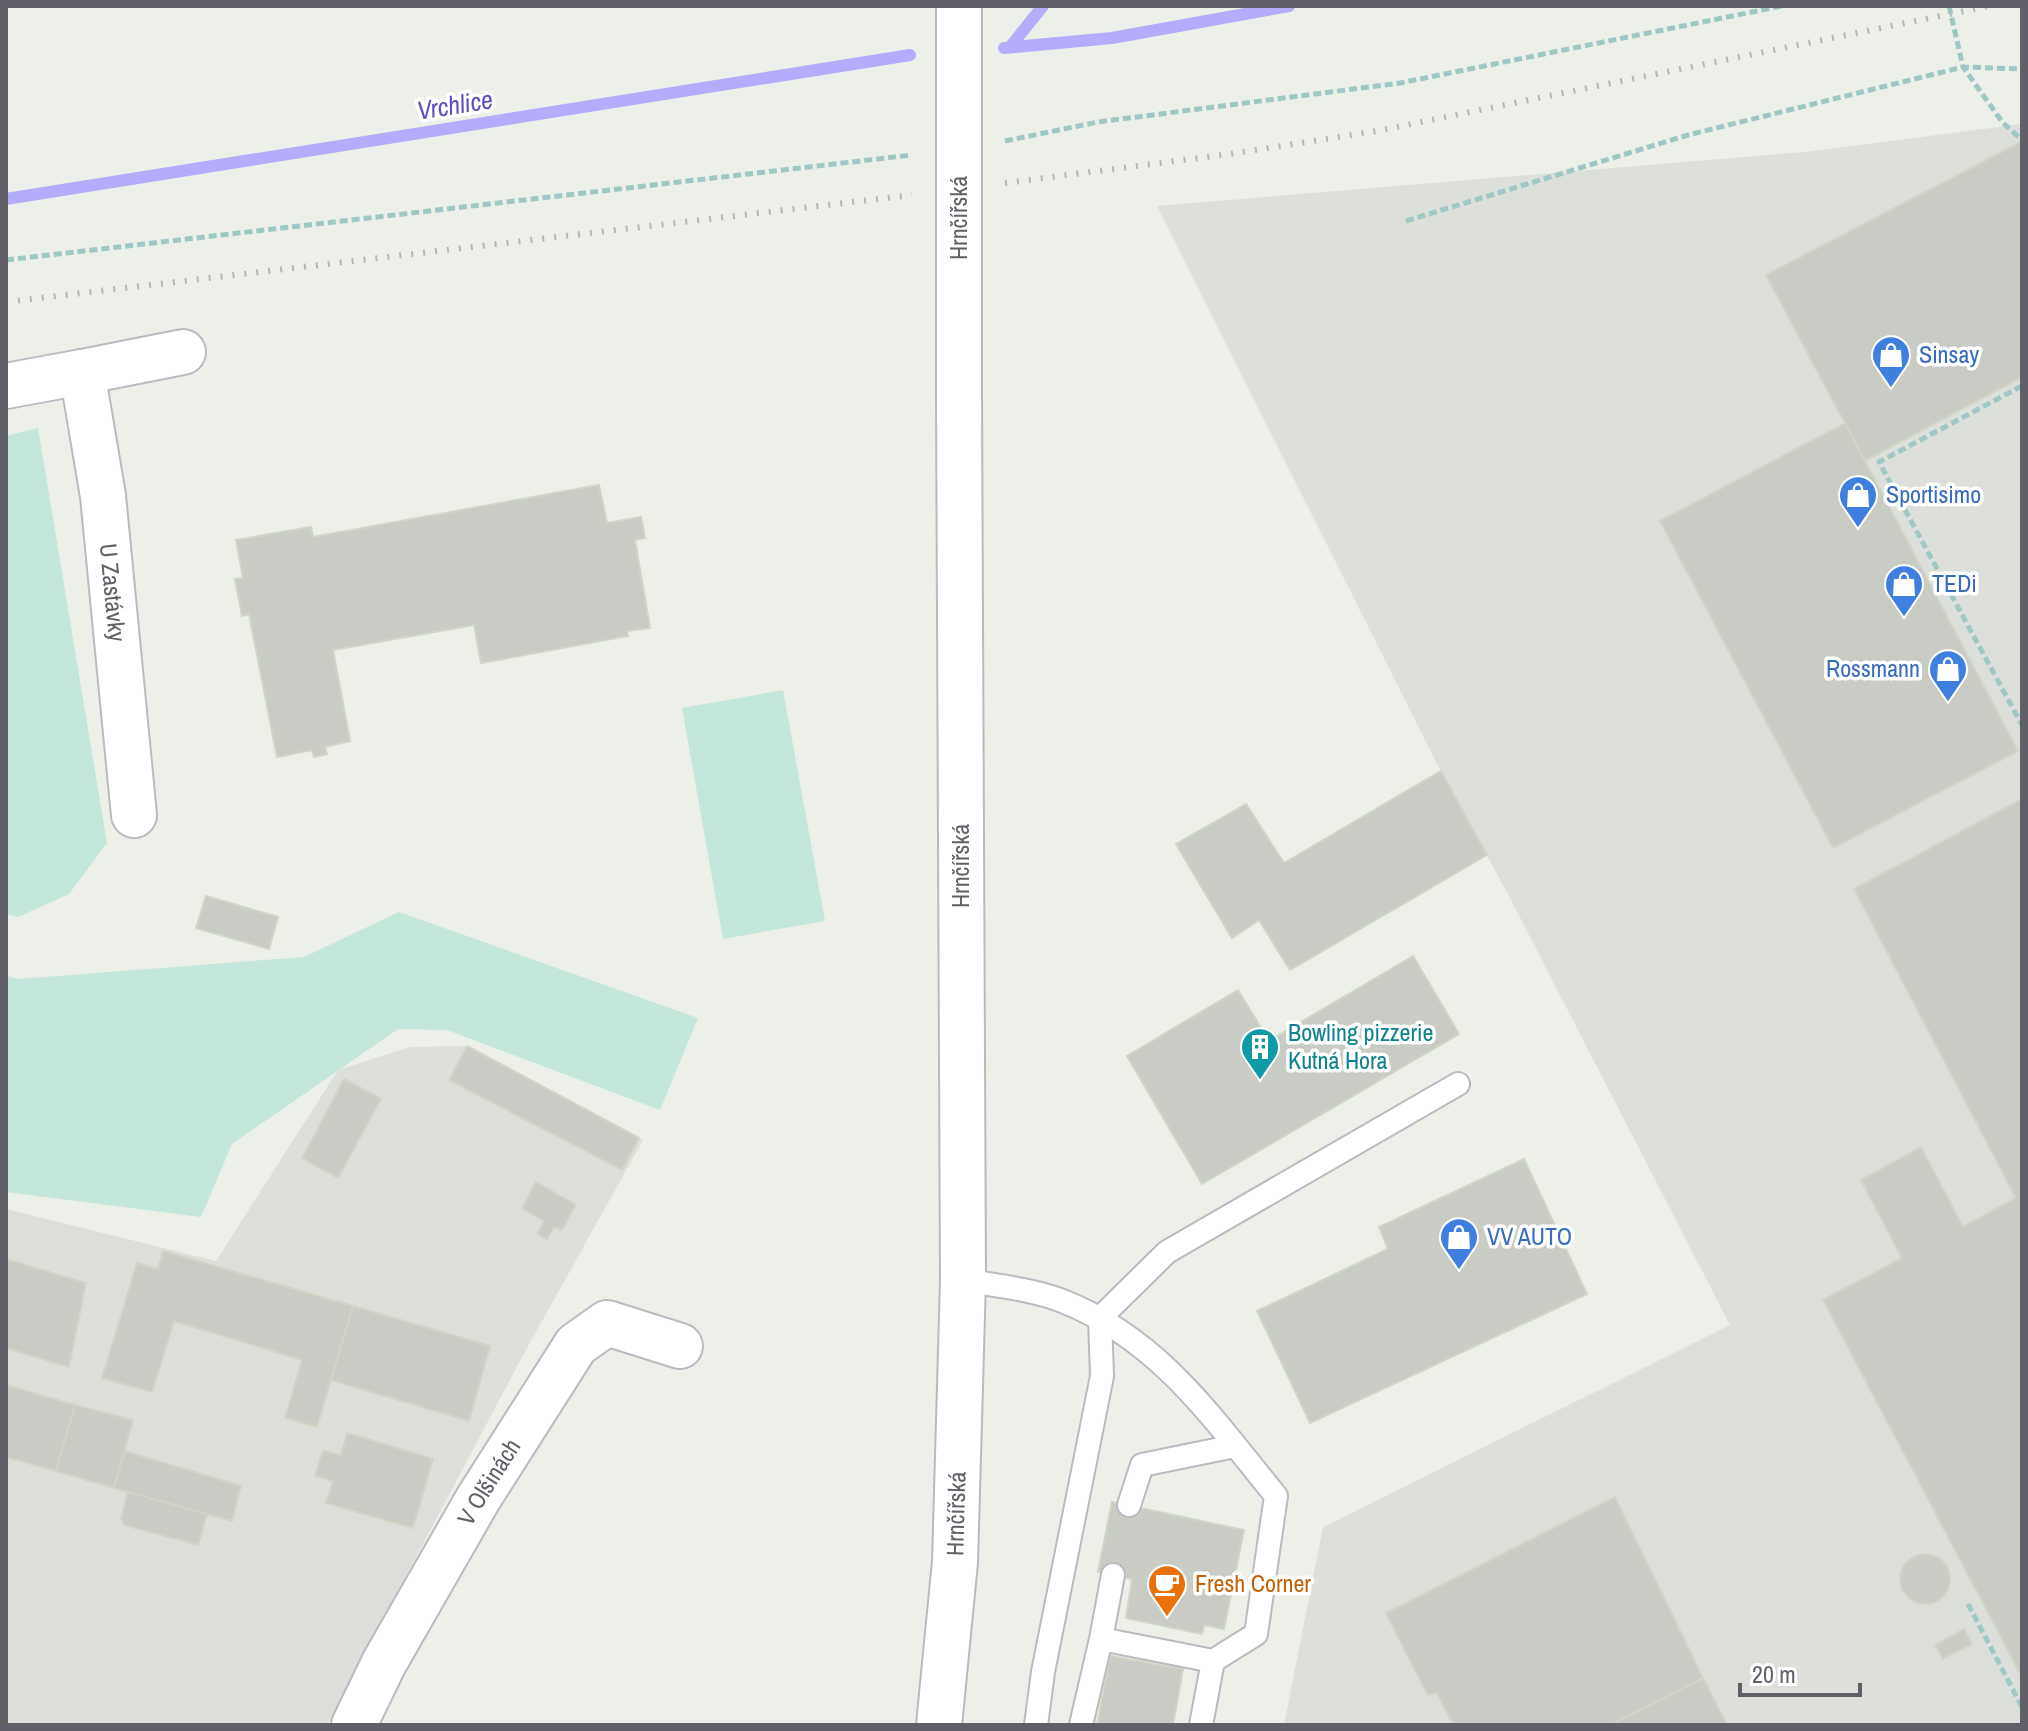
<svg xmlns="http://www.w3.org/2000/svg" width="2028" height="1731" font-family="'Archivo Narrow',sans-serif">
	<rect width="100%" height="100%" fill="#ecf0e8"/>
	<path fill="#dddfda" d="M 2022,124 L 2022,1725 L 1284,1725 L 1323,1527 L 1730,1325 L 1510,898 L 1433,756 L 1157,206 L 1805,152 Z
		M 467,1046 L 643,1140 L 522,1357 L 327,1725 L 6,1725 L 6,1209 L 216,1261 L 338,1070 L 410,1047 Z"/>
	<path fill="#c5e6db" d="M 38,428 L 107,843 L 69,894 L 18,917 L 6,914 L 6,436 Z
		M 783,690 L 825,921 L 723,939 L 682,708 Z
		M 399,912 L 698,1018 L 660,1110 L 447,1030 L 398,1029 L 232,1144 L 201,1217 L 6,1192 L 6,976 L 19,979 L 304,957 Z"/>
	<g fill="none" stroke-linecap="round" stroke-linejoin="round">
		<path stroke="#b4acfc" stroke-width="12" d="M 1010,47 L 1043,6
			M 1004,48 L 1112,38 L 1289,6
			M 6,199 L 910,55"/>
	</g>
	<path fill="#c9ccc4" stroke="#d0d5c6" stroke-width="2" d="M 2021,142 L 2022,377 L 1865,461 L 1766,275 Z
		M 1845,423 L 2018,751 L 1833,848 L 1660,521 Z
		M 599,485 L 607,523 L 641,517 L 645,538 L 635,540 L 650,628 L 627,631 L 628,636 L 481,663 L 474,625 L 333,650 L 350,741 L 325,747 L 327,754 L 314,757 L 312,750 L 277,757 L 249,614 L 242,616 L 235,579 L 243,578 L 236,540 L 311,527 L 313,537 Z
		M 1441,771 L 1487,855 L 1290,970 L 1259,920 L 1232,938 L 1176,844 L 1246,804 L 1284,863 Z
		M 2022,799 L 2022,1677 L 1823,1300 L 1902,1258 L 1861,1180 L 1921,1147 L 1963,1227 L 2016,1198 L 1854,889 Z
		M 206,896 L 278,917 L 269,949 L 196,928 Z
		M 1413,956 L 1459,1034 L 1202,1184 L 1127,1056 L 1238,990 L 1269,1041 Z
		M 467,1046 L 639,1138 L 622,1170 L 449,1080 Z
		M 344,1079 L 381,1099 L 338,1178 L 302,1158 Z
		M 1524,1159 L 1587,1294 L 1310,1423 L 1257,1311 L 1388,1249 L 1379,1227 Z
		M 536,1182 L 576,1205 L 562,1230 L 554,1227 L 547,1239 L 537,1233 L 544,1221 L 522,1208 Z
		M 163,1251 L 353,1306 L 317,1427 L 285,1418 L 302,1360 L 174,1321 L 152,1392 L 102,1378 L 137,1263 L 158,1269 Z
		M 6,1259 L 86,1283 L 69,1367 L 6,1348 Z
		M 353,1306 L 490,1346 L 469,1421 L 331,1380 Z
		M 6,1385 L 75,1405 L 56,1471 L 6,1457 Z
		M 75,1405 L 133,1420 L 114,1488 L 56,1471 Z
		M 347,1433 L 433,1459 L 413,1528 L 326,1503 L 333,1481 L 315,1476 L 323,1450 L 341,1456 Z
		M 124,1451 L 241,1486 L 232,1521 L 114,1488 Z
		M 128,1492 L 207,1514 L 198,1545 L 124,1525 L 121,1518 Z
		M 1615,1497 L 1703,1678 L 1610,1725 L 1454,1725 L 1436,1692 L 1428,1696 L 1386,1613 Z
		M 1112,1502 L 1244,1530 L 1224,1629 L 1204,1625 L 1202,1634 L 1126,1618 L 1132,1579 L 1098,1572 Z
		M1900 1579a25 25 0 1 1 50 0a25 25 0 1 1-50 0Z
		M 1964,1629 L 1972,1644 L 1943,1659 L 1935,1645 Z
		M 1110,1656 L 1183,1669 L 1173,1725 L 1097,1725 Z
		M 1703,1678 L 1727,1725 L 1610,1725 Z"/>
	<g fill="none" stroke-linecap="round" stroke-linejoin="round">
		<g stroke="#bbbac0" stroke-width="26">
			<path id="service" d="M 963,1280 C 996,1286 1034,1289 1065,1302 C 1161,1341 1213,1419 1276,1496 L 1256,1634 L 1213,1661 L 1201,1725
				M 1129,1505 L 1142,1465 L 1235,1446
				M 1113,1575 L 1101,1639 L 1213,1661
				M 1036,1725 L 1043,1672 L 1102,1376 L 1100,1318 L 1167,1252 L 1458,1084
				M 1081,1725 L 1101,1639"/>
		</g>
		<g stroke="#bbbac0" stroke-width="48">
			<g id="minor">
				<path d="M 82,372 L 183,352"/>
				<path id="s1" d="M 6,386 L 82,372 L 103,496 L 134,815"/>
				<path id="s2" d="M 354,1725 L 384,1663 L 478,1499 L 576,1345 L 607,1323 L 680,1346"/>
			</g>
		</g>
		<g stroke="#bbb9c0" stroke-width="48">
			<g id="secondary">
				<path id="s3" d="M 939,1725 L 955,1562 L 963,1280 L 959,396"/>
			</g>
		</g>
		<path stroke="#9fc7c5" stroke-width="5" stroke-dasharray="8 4" stroke-linecap="butt" d="M 1949,6 L 1963,67 L 2003,123 L 2022,140
			M 1005,141 L 1098,122 L 1400,83 L 1782,6
			M 1406,221 L 1688,135 L 1963,67 L 2022,69
			M 6,260 L 912,155
			M 2022,386 L 1879,462 L 2022,725
			M 1968,1604 L 2022,1707"/>
		<use href="#service" stroke="#fff" stroke-width="22"/>
		<use href="#minor" stroke="#fff" stroke-width="44"/>
		<use href="#secondary" stroke="#fff" stroke-width="44"/>
		<path stroke="#b5b5b7" stroke-width="6" stroke-dasharray="2 10" stroke-linecap="butt" d="M 1005,183 L 1230,154 L 1377,131 L 1989,6
			M 6,302 L 912,195"/>
		<g stroke="#bbb9c0" stroke-width="48" stroke-linecap="butt">
			<path id="secondary-bridge" d="M 959,6 L 959,396"/>
		</g>
		<use href="#secondary-bridge" stroke="#fff" stroke-width="44"/>
	</g>
	<defs>
		<g id="shop-pin" transform="scale(2)"><path d="M0 17L-7.5 6A9.5 9.5 0 1 1 7.5 6Z" fill="#3f7fe0" stroke="#fff"/><path d="M-5-2.5h2.3a2.7 3.5 0 0 1 5.4 0H5L5.5 6h-11ZM-1.5-2.5h3a1.5 2.3 0 0 0-3 0Z" fill="#fff"/></g>
		<g id="building-pin" transform="scale(2)"><path d="M0 17L-7.5 6A9.5 9.5 0 1 1 7.5 6Z" fill="#0f9aa8" stroke="#fff"/><path d="M-4-6H4V6H1V3H-1V6H-4ZM-2.5-4.3h1.7v1.8h-1.7ZM.8-4.3h1.7v1.8H.8ZM-2.5-1h1.7V.8h-1.7ZM.8-1h1.7V.8H.8Z" fill="#fff"/></g>
		<g id="cafe-pin" transform="scale(2)"><path d="M0 17L-7.5 6A9.5 9.5 0 1 1 7.5 6Z" fill="#e8710a" stroke="#fff"/><path d="M-5.5-4.5H6V0H3Q3 3.5 0 3.5H-2.5Q-5.5 3.5-5.5 0ZM3-3.2v2h1.7v-2ZM-6 4.5H4V6H-6Z" fill="#fff"/></g>
	</defs>
	<g fill-rule="evenodd">
		<use href="#shop-pin" x="1891" y="355"/>
		<use href="#shop-pin" x="1858" y="495"/>
		<use href="#shop-pin" x="1904" y="584"/>
		<use href="#shop-pin" x="1948" y="669"/>
		<use href="#building-pin" x="1260" y="1047"/>
		<use href="#shop-pin" x="1459" y="1237"/>
		<use href="#cafe-pin" x="1167" y="1584"/>
	</g>
	<g text-anchor="middle" stroke-width="7" stroke-linejoin="round" paint-order="stroke">
		<g font-size="24" fill="#615f67" stroke="#fff">
			<text transform="translate(959 218) rotate(-90)" y="8">Hrnčířská</text>
			<text dy="8" stroke="none"><textPath href="#s1" startOffset="300">U Zastávky</textPath></text>
			<text transform="translate(961 866) rotate(-90)" y="8">Hrnčířská</text>
			<text dy="8" stroke="none"><textPath href="#s2" startOffset="278">V Olšinách</textPath></text>
			<text dy="8" stroke="none"><textPath href="#s3" startOffset="212">Hrnčířská</textPath></text>
		</g>
		<g font-size="24" fill="#366cbe" stroke="#fff" text-anchor="start">
			<text x="1919" y="363">Sinsay</text>
			<text x="1886" y="503">Sportisimo</text>
			<text x="1932" y="592">TEDi</text>
			<text x="1920" y="677" text-anchor="end">Rossmann</text>
			<text x="1487" y="1245">VV AUTO</text>
		</g>
		<g font-size="24" fill="#0d838f" stroke="#fff" text-anchor="start">
			<text x="1288" y="1041">Bowling pizzerie<tspan x="1288" dy="28">Kutná Hora</tspan></text>
		</g>
		<g font-size="24" fill="#c56008" stroke="#fff" text-anchor="start">
			<text x="1195" y="1592">Fresh Corner</text>
		</g>
		<g font-size="26" font-style="italic" fill="#614dc0" stroke="#fff">
			<text transform="translate(455 105) rotate(-9)" y="9">Vrchlice</text>
		</g>
	</g>
	<rect width="2028" height="1731" fill="none" stroke="#615f67" stroke-width="16"/>
	<path d="M1740 1683v12h120v-12" fill="none" stroke="#615f67" stroke-width="4"/>
	<text x="1752" y="1683" font-size="24" fill="#615f67" stroke="#ffffff" stroke-width="6" paint-order="stroke">20 m</text>
</svg>
